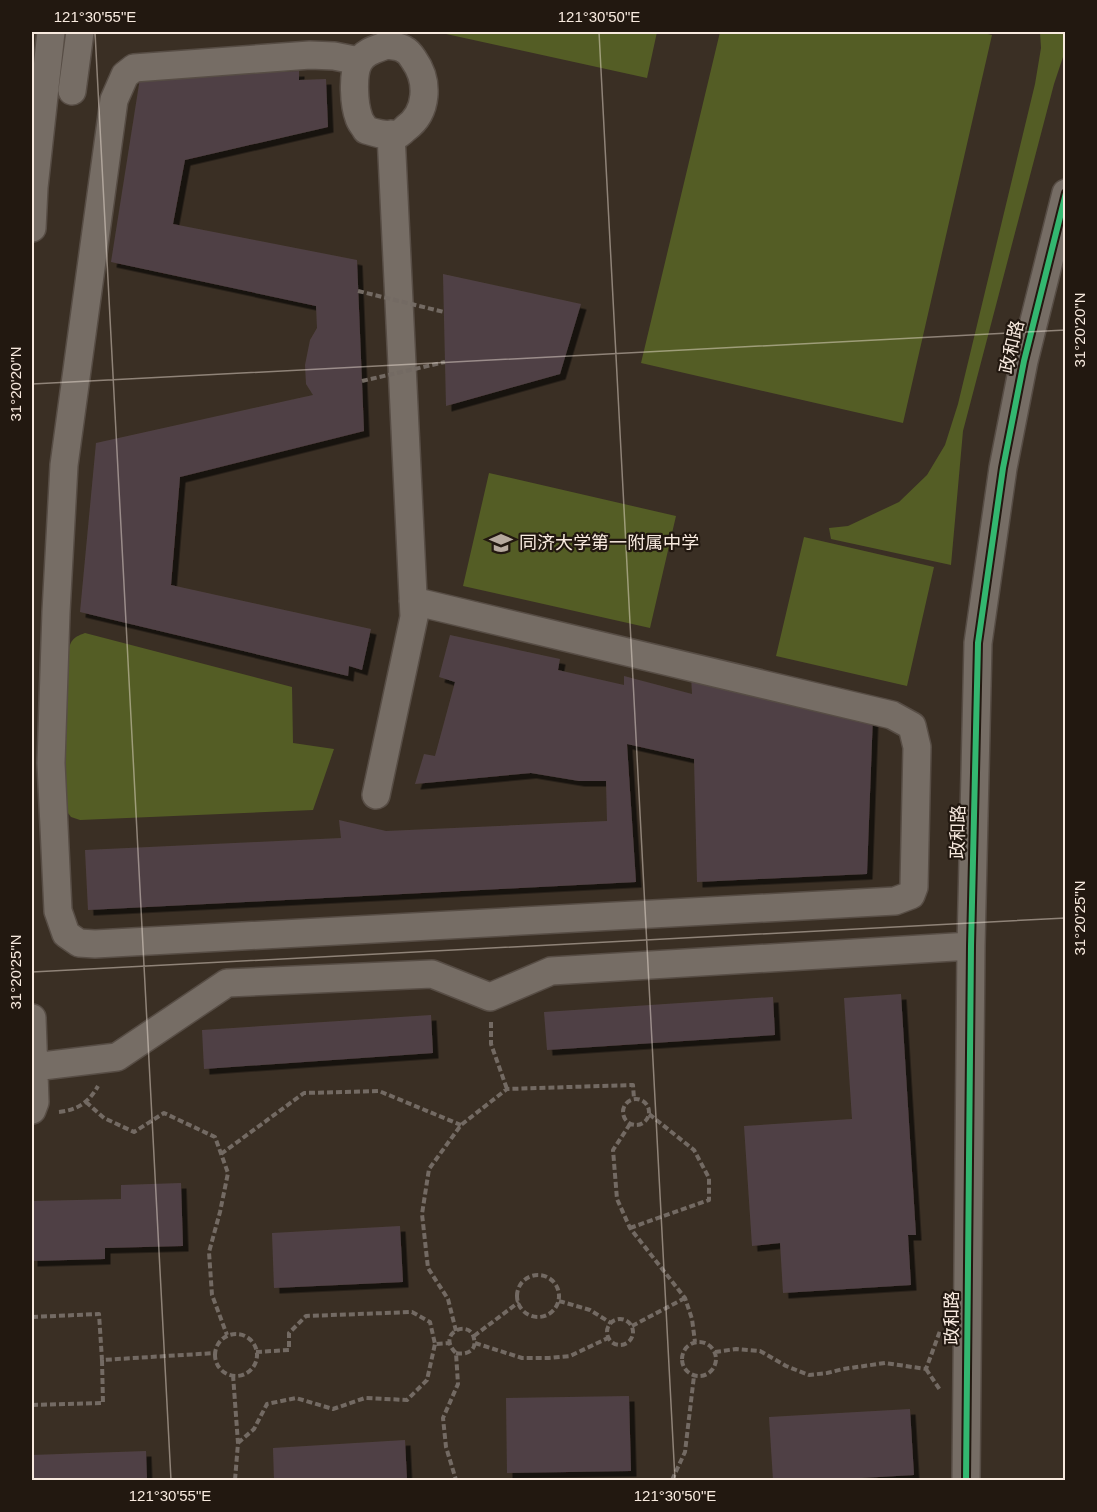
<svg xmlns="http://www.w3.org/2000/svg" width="1097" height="1512" font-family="Helvetica,'Noto Sans SC',sans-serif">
	<defs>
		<filter id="shadow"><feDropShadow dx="5.5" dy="5.5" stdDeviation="0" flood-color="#0009"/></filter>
	</defs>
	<rect width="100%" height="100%" fill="#3a2f24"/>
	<path fill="#545d25" d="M 437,32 L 657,32 L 647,78 Z
		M 720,32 L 979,32 L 992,35 L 903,423 L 641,363 Z
		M 1040,32 L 1065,32 L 1065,51 L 1054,84 L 963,431 L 951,565 L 831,539 L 829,528 L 848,526 L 899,502 L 927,475 L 945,445 L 958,404 L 1035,84 L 1041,48 Z
		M 489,473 L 676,516 L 650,628 L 463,586 Z
		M 804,537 L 934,567 L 907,686 L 776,656 Z
		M 85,633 L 292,687 L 293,743 L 334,749 L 313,810 L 80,820 L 71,817 L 64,808 L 67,655 C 71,641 71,638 85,633 Z"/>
	<path fill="#504144" filter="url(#shadow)" d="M 299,71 L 299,80 L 326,79 L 328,127 L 185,160 L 173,224 L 357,260 L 364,431 L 180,477 L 171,585 L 371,629 L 362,670 L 349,666 L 348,676 L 80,612 L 96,443 L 313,395 L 306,384 L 305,365 L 310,340 L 317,328 L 316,306 L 111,262 L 140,78 Z
		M 443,274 L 581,304 L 560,374 L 446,406 Z
		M 450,635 L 560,659 L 558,670 L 624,685 L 624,676 L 692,694 L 691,675 L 873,715 L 867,874 L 697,882 L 694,759 L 627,744 L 636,882 L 88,910 L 85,850 L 341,838 L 339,820 L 386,831 L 607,821 L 606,781 L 579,781 L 531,773 L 415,784 L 424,754 L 435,756 L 455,682 L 439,677 Z
		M 901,994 L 916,1235 L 908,1235 L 911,1285 L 783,1293 L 780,1243 L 752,1246 L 744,1126 L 852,1119 L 844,998 Z
		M 773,997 L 775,1035 L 547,1050 L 544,1012 Z
		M 431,1015 L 433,1053 L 204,1069 L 202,1030 Z
		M 181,1183 L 183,1246 L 105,1248 L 105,1259 L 32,1261 L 32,1201 L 121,1199 L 121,1185 Z
		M 400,1226 L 403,1282 L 274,1288 L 272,1233 Z
		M 629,1396 L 631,1471 L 507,1473 L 506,1398 Z
		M 910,1409 L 914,1475 L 827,1480 L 773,1480 L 769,1417 Z
		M 405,1440 L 407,1480 L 274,1480 L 273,1448 Z
		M 146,1451 L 147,1480 L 32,1480 L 32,1455 Z"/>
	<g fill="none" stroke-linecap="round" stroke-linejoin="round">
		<g stroke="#574d45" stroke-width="30">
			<path id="minor" d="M 387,45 C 393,46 400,46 405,50 C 409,52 412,57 414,60 C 429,81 428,112 406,128 C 404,130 402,132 399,134 C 388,137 376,133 366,130 C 364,126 360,122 359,118 C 354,105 352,74 359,62 C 365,51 377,49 387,45 Z
				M 359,61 L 334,56 L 310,55 L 134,68 L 125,75 L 114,100 L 64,465 L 56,612 L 51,763 L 58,911 L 66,934 L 79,943 L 95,944 L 895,901 L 911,895 L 914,887 L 917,747 L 912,726 L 892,715 L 413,601
				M 72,91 L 80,32
				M 32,228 L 34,187 L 51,32
				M 376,795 L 414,617 L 391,134
				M 32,1018 L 35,1102 L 32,1110
				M 34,1067 L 117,1057 L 227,983 L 432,974 L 490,997 L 551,971 L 971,946
				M 966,1480 L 971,946 L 978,643 L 1003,468 L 1024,361 L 1066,193"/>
		</g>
		<path stroke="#736a63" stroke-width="4" stroke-dasharray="6 3" stroke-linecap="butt" d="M 491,1022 L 491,1044 L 507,1089
			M623 1112a13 13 0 1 1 26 0a13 13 0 1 1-26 0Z
			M 86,1102 L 104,1118 L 134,1132 L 164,1113 L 215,1137 L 228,1173 L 220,1212 L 209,1252 L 212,1295 L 227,1335
			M 59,1112 C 78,1110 89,1102 98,1086
			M 630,1124 L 613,1150 L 617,1199 L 630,1228 L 685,1298 L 692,1319 L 695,1342
			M 221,1154 L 304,1093 L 379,1091 L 461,1125
			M 630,1228 L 709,1200 L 709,1178 L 694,1150 L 649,1114
			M517 1296a21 21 0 1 1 42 0a21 21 0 1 1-42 0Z
			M 559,1301 L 590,1310 L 611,1323
			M 32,1317 L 99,1314 L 102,1360 L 215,1353
			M607 1332a13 13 0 1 1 26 0a13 13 0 1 1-26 0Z
			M 632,1326 L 685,1298
			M 456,1331 L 448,1299 L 428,1268 L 422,1214 L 429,1169 L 461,1125 L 507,1089 L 633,1085 L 634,1099
			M215 1355a21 21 0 1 1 42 0a21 21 0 1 1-42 0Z
			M 474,1336 L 519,1302
			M682 1359a17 17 0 1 1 34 0a17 17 0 1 1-34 0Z
			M 475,1343 L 522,1358 L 549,1358 L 570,1356 L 608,1338
			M 256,1352 L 289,1350 L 289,1333 L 306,1316 L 412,1312 L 430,1322 L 435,1344 L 450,1343
			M 715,1352 L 736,1349 L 760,1351 L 786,1366 L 809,1375 L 827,1373 L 843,1369 L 885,1363 L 926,1369 L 940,1331
			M 456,1353 C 465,1355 477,1352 474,1339 C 471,1318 435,1333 456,1353 L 458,1384 L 443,1418 L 446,1447 L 456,1480
			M 926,1369 L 940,1390
			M 233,1375 L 238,1443 L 235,1480
			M 32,1405 L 103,1403 L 102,1360
			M 238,1443 L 254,1429 L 267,1404 L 296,1398 L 333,1409 L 365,1398 L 407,1400 L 427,1380 L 435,1344
			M 672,1480 L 685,1452 L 694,1376"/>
		<use href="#minor" stroke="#766d65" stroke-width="27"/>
		<path stroke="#736a63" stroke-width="4" stroke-dasharray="6 3" stroke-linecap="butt" d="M 358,291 L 444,312
			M 362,381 L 445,362"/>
		<g stroke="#221810" stroke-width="10">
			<path id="cycleway" d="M 966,1480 L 971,946 L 978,643 L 1003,468 L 1024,361 L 1066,193"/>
		</g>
		<use href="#cycleway" stroke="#33b770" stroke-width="6"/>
	</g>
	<path fill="none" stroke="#f8eadf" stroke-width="1.5" stroke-opacity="0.45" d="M 95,32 L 171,1480M 599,32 L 675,1480M 32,384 L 1066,330M 32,972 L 1066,918"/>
	<defs>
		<g id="school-bare" transform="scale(1.8)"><path d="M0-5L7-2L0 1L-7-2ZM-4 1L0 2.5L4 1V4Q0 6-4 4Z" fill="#b6a99e" stroke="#221810" stroke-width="2.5" paint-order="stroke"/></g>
	</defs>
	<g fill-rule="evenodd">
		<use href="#school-bare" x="501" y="543"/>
	</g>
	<g text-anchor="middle" stroke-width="4.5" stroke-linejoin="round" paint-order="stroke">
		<g font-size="18" fill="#f8eadf" stroke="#221810">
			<text transform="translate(1012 347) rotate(-77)" y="6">政和路</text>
			<text transform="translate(958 832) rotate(-89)" y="6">政和路</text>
			<text transform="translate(952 1318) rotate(-90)" y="6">政和路</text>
		</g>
		<g font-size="18" fill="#f8eadf" stroke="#221810" text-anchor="start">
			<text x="519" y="549">同济大学第一附属中学</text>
		</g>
	</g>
	<rect width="1097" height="1512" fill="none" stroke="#221810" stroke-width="66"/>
	<rect x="33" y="33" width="1031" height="1446" fill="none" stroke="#f8eadf" stroke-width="2"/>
	<g font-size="15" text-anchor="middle" fill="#f8eadf">
		<text x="95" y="22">121°30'55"E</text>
		<text x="599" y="22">121°30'50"E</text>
		<text transform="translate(1080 330) rotate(-90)" y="5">31°20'20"N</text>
		<text transform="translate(16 384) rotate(-90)" y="5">31°20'20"N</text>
		<text transform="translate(1080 918) rotate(-90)" y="5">31°20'25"N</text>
		<text transform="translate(16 972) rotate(-90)" y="5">31°20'25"N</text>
		<text x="170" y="1501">121°30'55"E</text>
		<text x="675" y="1501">121°30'50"E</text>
	</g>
</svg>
